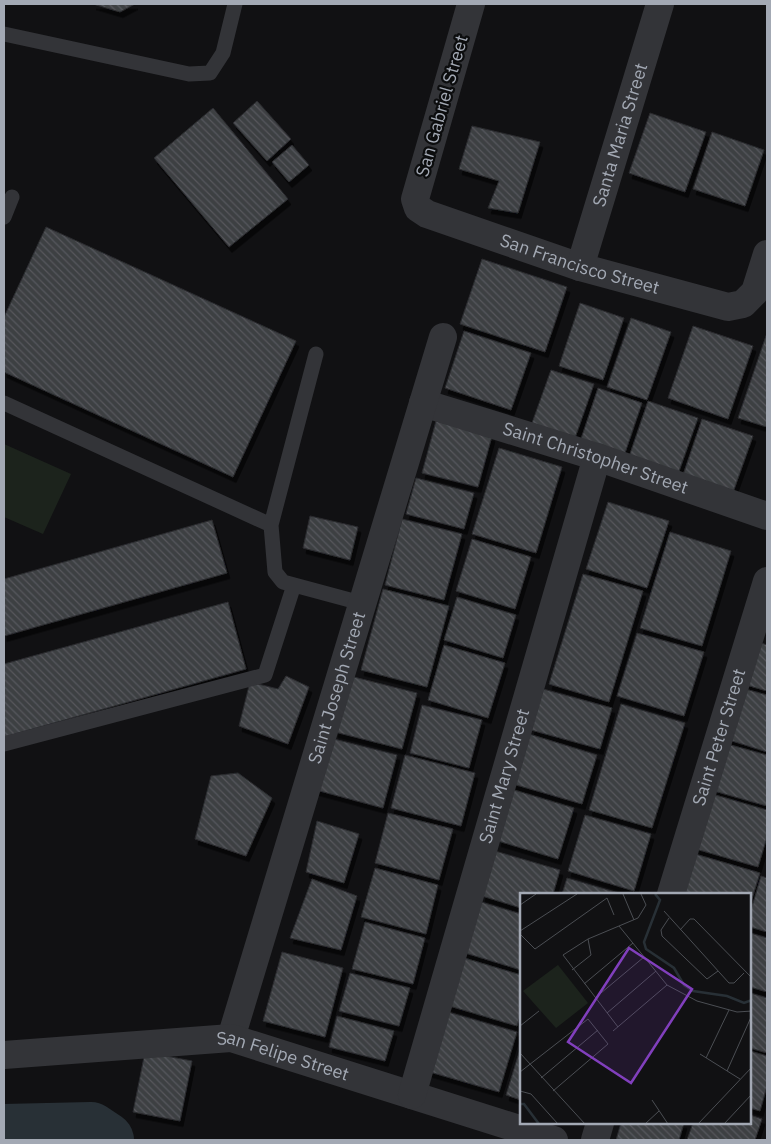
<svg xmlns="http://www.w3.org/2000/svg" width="771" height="1144" font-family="'IBM Plex Sans',sans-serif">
	<defs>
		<pattern id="building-back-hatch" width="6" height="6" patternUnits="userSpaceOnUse" patternTransform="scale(1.25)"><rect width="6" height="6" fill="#3d3f43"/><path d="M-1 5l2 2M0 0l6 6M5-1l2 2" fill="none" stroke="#56585c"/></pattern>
		<filter id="shadow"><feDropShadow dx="3" dy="5.5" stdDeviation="0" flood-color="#0009"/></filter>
	</defs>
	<rect width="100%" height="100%" fill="#111113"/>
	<path fill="#1c231c" d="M 4,444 L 71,474 L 43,534 L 4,517 Z"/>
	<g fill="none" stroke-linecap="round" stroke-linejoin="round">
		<path stroke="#283036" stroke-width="56" d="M 4,1132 L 91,1130 L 106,1140"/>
	</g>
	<path fill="url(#building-back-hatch)" stroke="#2b2c2f" filter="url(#shadow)" d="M 93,4 L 135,4 L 120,12 Z
		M 257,101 L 291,139 L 267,161 L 233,123 Z
		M 213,108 L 288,199 L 229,247 L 154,158 Z
		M 650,113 L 706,132 L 685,192 L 629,173 Z
		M 472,126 L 540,142 L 518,213 L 488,208 L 499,181 L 459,169 Z
		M 712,132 L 764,150 L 745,206 L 693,189 Z
		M 292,145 L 309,165 L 289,182 L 272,162 Z
		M 46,227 L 296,341 L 233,477 L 4,372 L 4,317 Z
		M 482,259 L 567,287 L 545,352 L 460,324 Z
		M 580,303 L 624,318 L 603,380 L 559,366 Z
		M 631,318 L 671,332 L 647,400 L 607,387 Z
		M 693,326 L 753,346 L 728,419 L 668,398 Z
		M 464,331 L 531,353 L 511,410 L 445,388 Z
		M 767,333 L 767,427 L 738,418 Z
		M 551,370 L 594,384 L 575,438 L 532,423 Z
		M 598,388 L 642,403 L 625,453 L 581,439 Z
		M 648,401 L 698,418 L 678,474 L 629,457 Z
		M 702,419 L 753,436 L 731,498 L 681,481 Z
		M 436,421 L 492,436 L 478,487 L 422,473 Z
		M 499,448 L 562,467 L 536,553 L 472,534 Z
		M 416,478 L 474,493 L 464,529 L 406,514 Z
		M 608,502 L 669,521 L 647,588 L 586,569 Z
		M 310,516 L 358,527 L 350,560 L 303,548 Z
		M 402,519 L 462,534 L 444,600 L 385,585 Z
		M 212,520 L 227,573 L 4,636 L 4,579 Z
		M 670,532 L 731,551 L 702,646 L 640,628 Z
		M 472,539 L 531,557 L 515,609 L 456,591 Z
		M 583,574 L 643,591 L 609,702 L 549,684 Z
		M 383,589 L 449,606 L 427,687 L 361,670 Z
		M 457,597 L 516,615 L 503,658 L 444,640 Z
		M 228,602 L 246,669 L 4,737 L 4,664 Z
		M 637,633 L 704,652 L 684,716 L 617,696 Z
		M 758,642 L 767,645 L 767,691 L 746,685 Z
		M 444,645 L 505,663 L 488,718 L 428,700 Z
		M 286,676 L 309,687 L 288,744 L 239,726 L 250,682 L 278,689 Z
		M 350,676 L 417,693 L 402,749 L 335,732 Z
		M 543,689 L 612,708 L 600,749 L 531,730 Z
		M 745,689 L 767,695 L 767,752 L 729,740 Z
		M 621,704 L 685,723 L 652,828 L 589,810 Z
		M 422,705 L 482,720 L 469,768 L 410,753 Z
		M 529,734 L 597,755 L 582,804 L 513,784 Z
		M 330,738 L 397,755 L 383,808 L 316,790 Z
		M 727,744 L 767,755 L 767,806 L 714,791 Z
		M 405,755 L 475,773 L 461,826 L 391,808 Z
		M 238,773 L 272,798 L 246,856 L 195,839 L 211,776 Z
		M 514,790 L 574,808 L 558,859 L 498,841 Z
		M 712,794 L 767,810 L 767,837 L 758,867 L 696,849 Z
		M 388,813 L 453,829 L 439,880 L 375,863 Z
		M 585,815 L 651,834 L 634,891 L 568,871 Z
		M 317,821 L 359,834 L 344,883 L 306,872 Z
		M 495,851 L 560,870 L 553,894 L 521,894 L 521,908 L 482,896 Z
		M 695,854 L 760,873 L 750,905 L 750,894 L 683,894 Z
		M 375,868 L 438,885 L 426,934 L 361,917 Z
		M 761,876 L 767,878 L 767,932 L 750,927 L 750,914 Z
		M 567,878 L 622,894 L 562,894 Z
		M 312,879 L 357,896 L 341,950 L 290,938 Z
		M 478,901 L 521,914 L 521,970 L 462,952 Z
		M 365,922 L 425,938 L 413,984 L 352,969 Z
		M 750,933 L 767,938 L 767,992 L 750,987 Z
		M 282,952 L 343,968 L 325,1037 L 263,1021 Z
		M 461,957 L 521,975 L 521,1012 L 517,1026 L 446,1005 Z
		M 350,973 L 410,988 L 399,1026 L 339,1011 Z
		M 750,993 L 767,998 L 767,1053 L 750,1048 Z
		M 441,1010 L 517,1032 L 499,1092 L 423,1070 Z
		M 337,1016 L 394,1031 L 385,1061 L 329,1047 Z
		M 521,1046 L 521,1100 L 506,1095 Z
		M 750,1051 L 767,1056 L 767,1086 L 760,1111 L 750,1108 Z
		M 145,1052 L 192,1061 L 180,1121 L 133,1112 Z
		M 750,1115 L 762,1119 L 755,1140 L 687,1140 L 693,1123 L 750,1123 Z
		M 621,1123 L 684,1123 L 679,1140 L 616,1140 Z"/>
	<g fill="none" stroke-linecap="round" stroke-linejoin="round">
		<path stroke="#333438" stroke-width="15" d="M 4,34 L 189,74 L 210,73 L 223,53 L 235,4
			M 4,217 L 12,197
			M 316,354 L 271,525 L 275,572 L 283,582 L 361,603
			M 4,403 L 271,525
			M 4,744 L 265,675 L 294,585"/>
		<g stroke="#333438" stroke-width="28">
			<path id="s1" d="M 471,4 L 415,199 L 418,208 L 427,214 L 580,267 L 728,307 L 743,304 L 755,292 L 767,254"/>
			<path id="s2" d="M 580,267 L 660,4"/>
			<path id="s3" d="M 423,403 L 597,457 L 767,516"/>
			<path id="s4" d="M 671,894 L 767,581"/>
			<path id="s5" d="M 231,1038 L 443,337"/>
			<path id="s6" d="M 4,1055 L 231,1038 L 554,1140"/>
			<path id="s7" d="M 412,1095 L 597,457"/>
			<path d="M 595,1140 L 600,1123"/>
		</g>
	</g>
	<g text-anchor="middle" stroke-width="4.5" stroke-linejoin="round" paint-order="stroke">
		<g font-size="18" fill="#a3a9b4" stroke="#0c0d0e">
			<text transform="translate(442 106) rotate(-74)" y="6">San Gabriel Street</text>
			<text dy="6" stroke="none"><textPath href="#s2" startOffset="138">Santa Maria Street</textPath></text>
			<text dy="6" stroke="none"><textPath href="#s1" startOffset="384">San Francisco Street</textPath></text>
			<text dy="6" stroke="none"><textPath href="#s3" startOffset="181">Saint Christopher Street</textPath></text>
			<text dy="6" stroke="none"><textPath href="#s5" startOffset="366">Saint Joseph Street</textPath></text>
			<text dy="6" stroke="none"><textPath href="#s4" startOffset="164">Saint Peter Street</textPath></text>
			<text dy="6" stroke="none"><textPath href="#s7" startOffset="332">Saint Mary Street</textPath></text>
			<text dy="6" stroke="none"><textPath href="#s6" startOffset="282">San Felipe Street</textPath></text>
		</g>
	</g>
	<g transform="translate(520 893)">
		<rect width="231" height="231" fill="#111113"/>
		<path d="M 38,72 L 68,110 L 36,135 L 3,98 Z" fill="#1c231c"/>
		<path fill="none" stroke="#283036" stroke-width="2.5" d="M 135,1 L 140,7 L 124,49 L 126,56 L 154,75 L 164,92 L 173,98 L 207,103 L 224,110 L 232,107M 0,211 L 4,211 L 19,231"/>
		<path fill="none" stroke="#4b4e53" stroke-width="1" d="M 103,1 L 114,27M 0,12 L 16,1M 144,18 L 209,90 L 214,90 L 224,80M 149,25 L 141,37 L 142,43 L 187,86 L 198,78M 99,33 L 147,92 L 177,108 L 217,119 L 232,118M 160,37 L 170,26 L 174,26 L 232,85M 0,38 L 57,1M 0,41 L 15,56 L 87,5 L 94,22M 52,77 L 71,62 L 68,46M 64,91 L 113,50M 75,105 L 124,64M 87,120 L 136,78M 0,133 L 19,118M 98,134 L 43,62 L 68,46 L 118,25 L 126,12 L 121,1M 93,138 L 147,92M 0,160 L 65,231M 180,161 L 220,186M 186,165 L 209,117M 207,178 L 232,122M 0,179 L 68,126 L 88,151 L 33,198M 21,185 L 78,137M 0,198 L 11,201 L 38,231M 132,207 L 148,231M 125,231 L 139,218M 178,231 L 232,174M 204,231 L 232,201"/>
		<path fill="#813fbd" fill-opacity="0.15" stroke="#813fbd" stroke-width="2.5" d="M 109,55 L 172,96 L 111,190 L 48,149 Z"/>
		<rect width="231" height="231" fill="none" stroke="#a3a9b4" stroke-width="2.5"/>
	</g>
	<rect width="771" height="1144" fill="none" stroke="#a3a9b4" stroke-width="10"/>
</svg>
